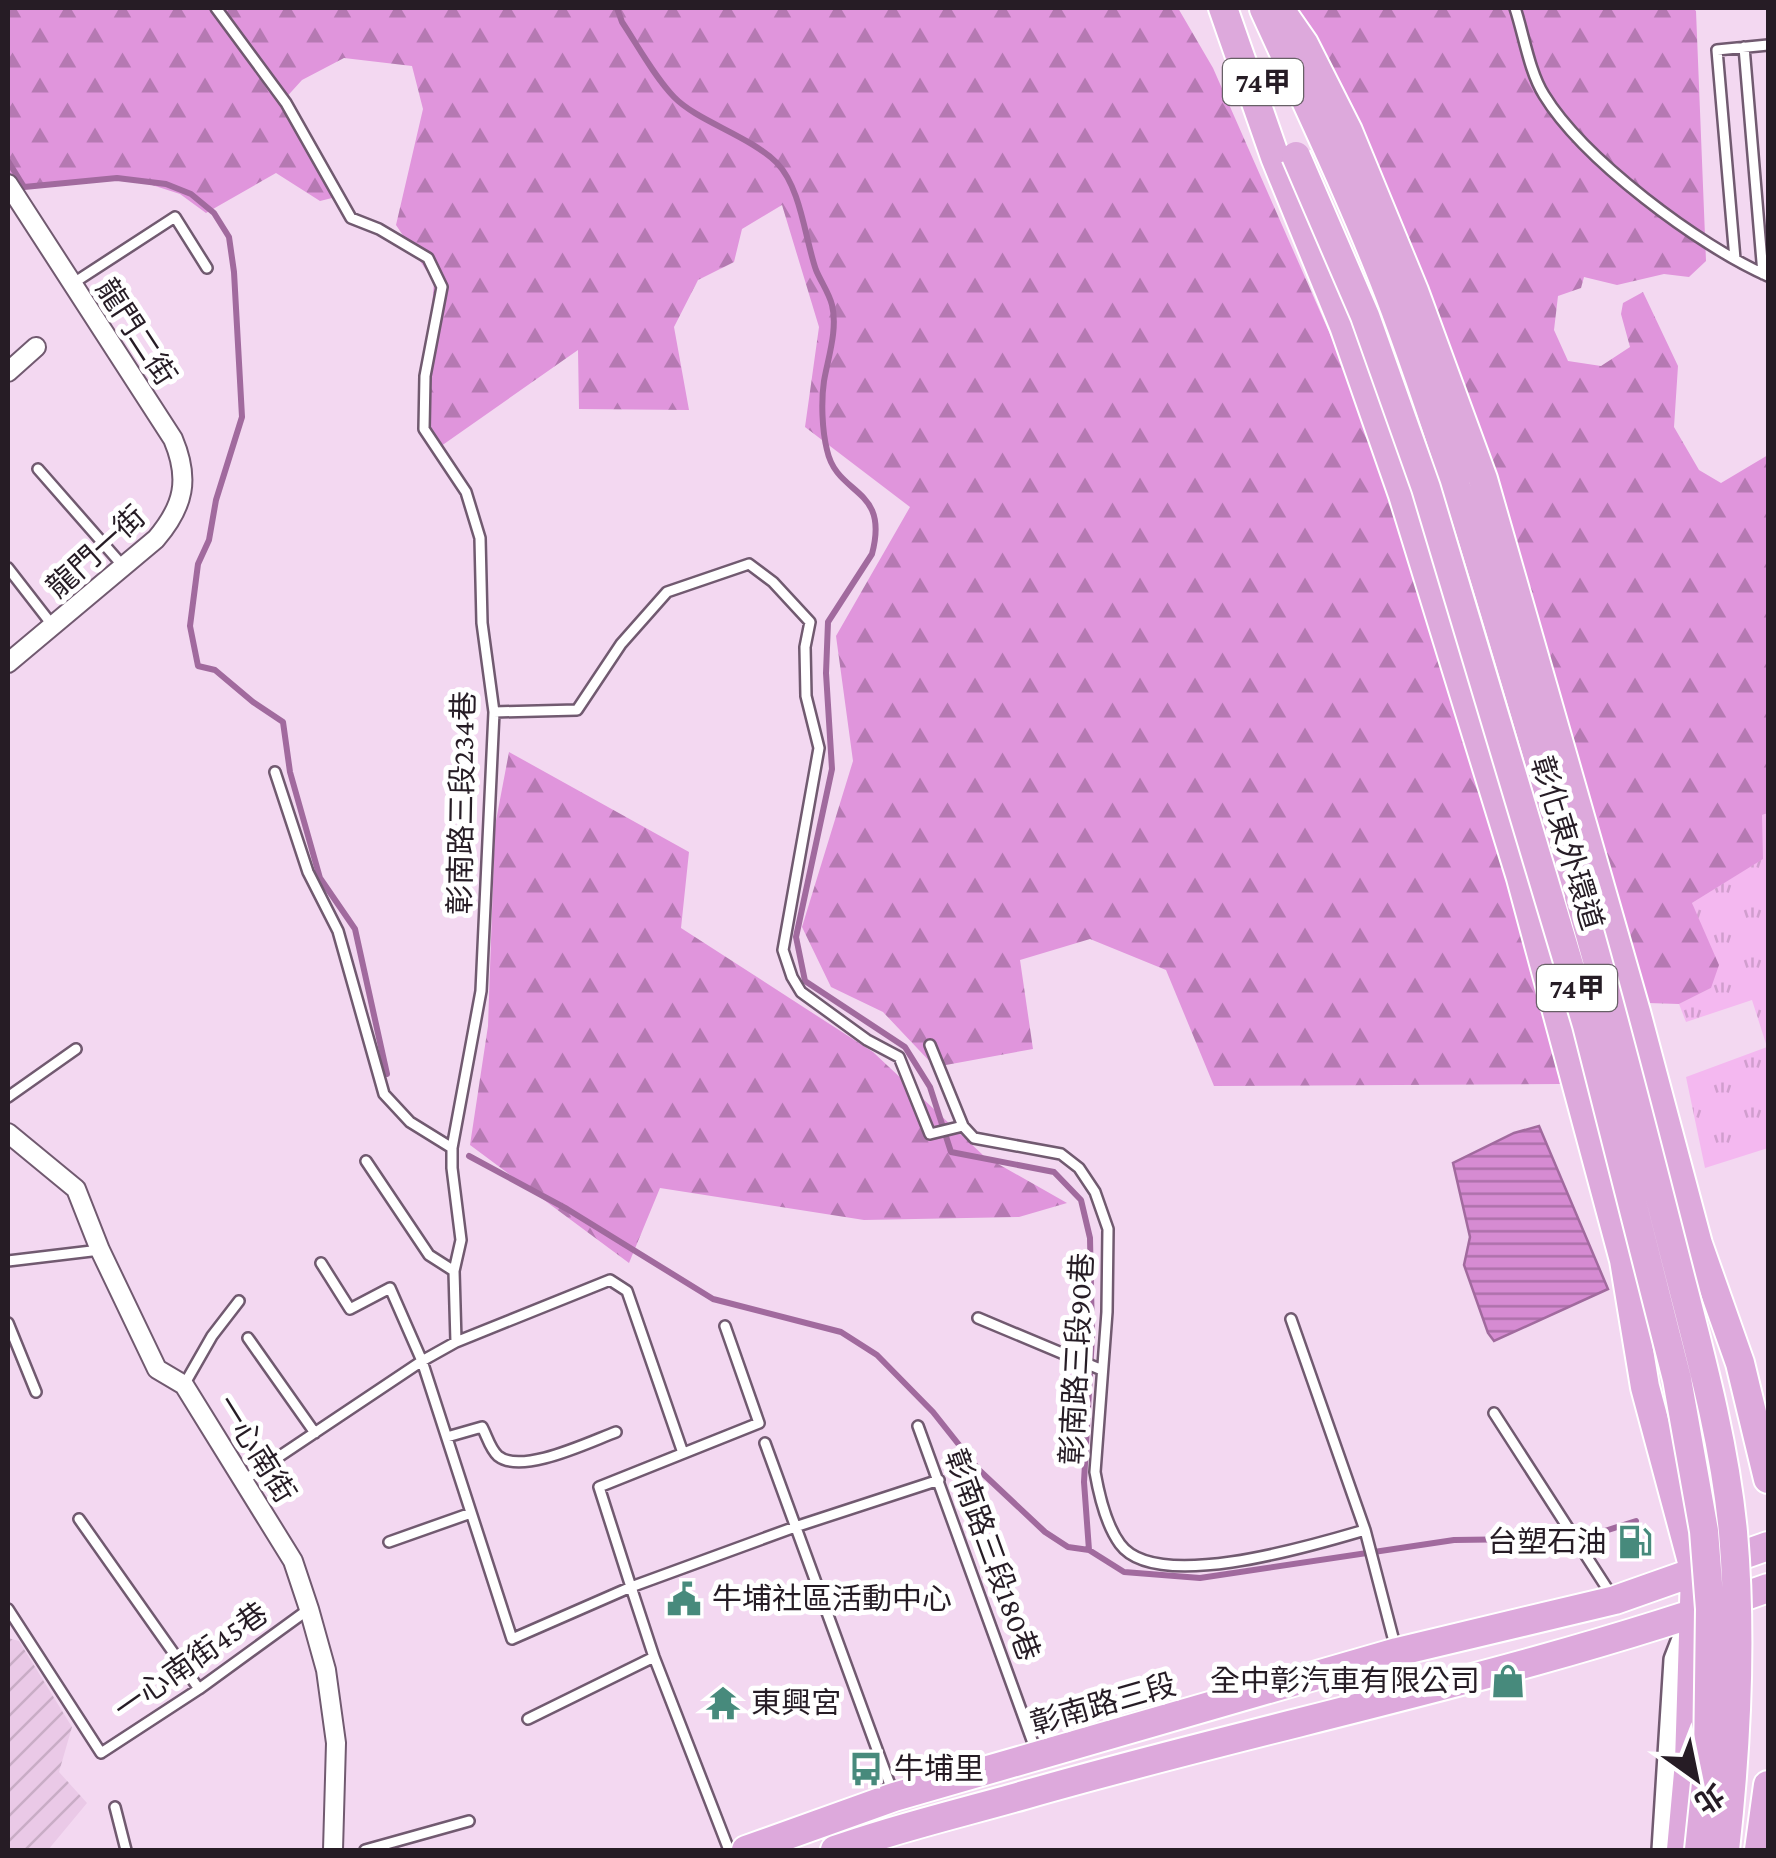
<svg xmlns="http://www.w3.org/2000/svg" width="1776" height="1858" font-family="'Crimson Pro','Noto Sans TC',serif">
	<defs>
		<pattern id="industrial-furrows" width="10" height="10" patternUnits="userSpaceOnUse" patternTransform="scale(2.5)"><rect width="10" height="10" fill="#eac9e7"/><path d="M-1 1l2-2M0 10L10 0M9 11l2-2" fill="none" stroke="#c9acc6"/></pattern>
		<pattern id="grass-tufts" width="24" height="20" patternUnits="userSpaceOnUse" patternTransform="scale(2.5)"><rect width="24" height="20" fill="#f4b8f0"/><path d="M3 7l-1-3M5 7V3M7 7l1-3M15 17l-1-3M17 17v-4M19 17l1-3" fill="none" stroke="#d19ece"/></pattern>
		<pattern id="forest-firs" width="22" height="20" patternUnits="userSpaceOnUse" patternTransform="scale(2.5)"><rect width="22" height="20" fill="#e095dc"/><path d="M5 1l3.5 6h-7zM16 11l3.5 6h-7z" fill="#b579b2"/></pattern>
		<pattern id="water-rules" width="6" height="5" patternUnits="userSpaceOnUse" patternTransform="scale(2.5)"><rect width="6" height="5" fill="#d68bd2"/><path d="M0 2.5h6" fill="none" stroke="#ad71aa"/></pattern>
	</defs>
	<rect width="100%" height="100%" fill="#f3d8f1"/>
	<path fill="url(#industrial-furrows)" d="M 8,1638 L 19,1641 L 72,1727 L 59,1772 L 87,1803 L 48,1850 L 8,1850 Z"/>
	<path fill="url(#grass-tufts)" d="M 1768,813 L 1768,1148 L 1705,1168 L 1686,1077 L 1767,1047 L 1752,1000 L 1686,1022 L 1679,1004 L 1711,988 L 1692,903 L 1762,859 L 1762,815 Z"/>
	<path fill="url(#forest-firs)" d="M 8,8 L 1178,8 L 1213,68 L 1355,391 L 1532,926 L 1560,1084 L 1214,1086 L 1166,970 L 1090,939 L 1020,960 L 1033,1049 L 935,1067 L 883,1012 L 831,987 L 802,927 L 853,761 L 836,636 L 910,507 L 805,427 L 819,327 L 782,205 L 742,229 L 734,262 L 698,280 L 674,327 L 689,410 L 579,409 L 578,350 L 434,451 L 422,433 L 434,282 L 396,225 L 423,109 L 412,66 L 344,58 L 302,80 L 282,102 L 336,197 L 320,201 L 276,173 L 206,213 L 180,194 L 124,176 L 8,190 Z
		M 1289,8 L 1693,8 L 1696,11 L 1706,261 L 1689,277 L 1664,274 L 1617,285 L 1584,277 L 1581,288 L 1558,296 L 1554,330 L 1568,361 L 1601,366 L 1630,347 L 1621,314 L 1623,303 L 1643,292 L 1678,366 L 1674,427 L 1699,470 L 1721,483 L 1768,455 L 1768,813 L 1762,815 L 1763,859 L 1692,903 L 1719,965 L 1711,988 L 1679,1004 L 1648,1003 L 1558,692 Z
		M 509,752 L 689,852 L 681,928 L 873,1052 L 984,1156 L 1067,1203 L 1019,1217 L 864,1220 L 660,1188 L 629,1263 L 470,1145 L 488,1026 L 495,826 Z"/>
	<path fill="url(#water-rules)" stroke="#a16a9e" stroke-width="2.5" d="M 1539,1126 L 1608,1289 L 1494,1341 L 1488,1333 L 1464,1265 L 1470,1237 L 1453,1163 L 1514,1133 Z"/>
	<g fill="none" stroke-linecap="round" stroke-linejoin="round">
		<path stroke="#a16a9e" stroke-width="6" d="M 617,8 L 622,22 C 638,46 654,76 674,97 C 697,121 750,136 777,163 C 801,188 805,239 816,270 C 821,282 829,293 832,305 C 838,329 828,358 824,381 C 821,401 822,430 827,450 C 837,497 890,486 872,554 L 828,622 L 826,673 L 832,769 L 796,937 L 805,981 L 905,1047 L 930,1087 L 951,1152 L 1054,1172 L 1081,1200 L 1090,1238 L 1092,1336 L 1084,1482 L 1089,1550 L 1124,1572 L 1200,1578 L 1454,1540 L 1583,1538 L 1636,1521
			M 8,161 L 24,187 L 117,178 L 166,184 L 191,194 L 214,213 L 229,237 L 234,272 L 242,417 L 216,500 L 209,540 L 198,564 L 190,626 L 198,666 L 215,670 L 253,702 L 283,722 L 290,772 L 320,878 L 355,929 L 387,1074
			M 469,1156 L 567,1209 L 713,1299 L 841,1332 L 877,1355 L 933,1412 L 979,1470 L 1045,1532 L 1068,1547 L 1089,1550"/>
		<g stroke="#715a70" stroke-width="14">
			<path id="lane" d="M 216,8 L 286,103 L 351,218 L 379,229 L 428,258 L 442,287 L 425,376 L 424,429 L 466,492 L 480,538 L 482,623 L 494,712 L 481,991 L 452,1148 L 452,1168 L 461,1240 L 454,1271 L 456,1342
				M 1515,8 C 1524,35 1529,71 1544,95 C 1583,159 1699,246 1768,276
				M 1744,47 L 1763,274
				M 1735,259 L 1717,50 L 1768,45
				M 72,284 L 175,217 L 207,268
				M 38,469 L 123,566
				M 8,568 L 53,626
				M 494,712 L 577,710 L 621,644 L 667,592 L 749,564 L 773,582 L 810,622 L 805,647 L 806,696 L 819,748 L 783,950 L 792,977 L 801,992 L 867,1040 L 899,1057 L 930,1134 L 963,1126 L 974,1138 L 1061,1154 L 1079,1168 L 1095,1192 L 1108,1229 L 1107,1312 L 1095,1472 C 1099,1495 1106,1525 1120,1544 C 1156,1594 1317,1544 1365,1530
				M 275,772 L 308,872 L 338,931 L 384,1094 L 410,1122 L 452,1148
				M 930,1045 L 963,1126
				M 8,1097 L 76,1049
				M 366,1161 L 429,1255 L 454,1271
				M 8,1261 L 100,1250
				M 321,1263 L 350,1309 L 390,1288 L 422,1361 L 512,1639 L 631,1587 L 654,1657 L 729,1850
				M 978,1318 L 1102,1370
				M 1291,1319 L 1365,1530 L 1396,1649
				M 8,1323 L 36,1392
				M 725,1326 L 759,1423 L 599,1487 L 631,1587 L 795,1527 L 939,1480
				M 248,1338 L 315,1433
				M 184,1385 L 212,1336 L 239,1301
				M 1494,1413 L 1612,1596
				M 918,1426 L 1037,1754
				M 447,1437 L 482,1427 C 487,1436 490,1449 498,1456 C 522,1475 589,1442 616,1432
				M 765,1443 L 893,1793
				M 244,1480 L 422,1361 L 456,1342 L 610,1280 L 627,1291 L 683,1453
				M 79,1519 L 199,1689
				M 389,1542 L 471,1513
				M 8,1609 L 101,1753 L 199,1689 L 309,1609
				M 528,1719 L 654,1657
				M 115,1807 L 126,1850
				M 365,1850 L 469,1821"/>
		</g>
		<g stroke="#715a70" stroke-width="22">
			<path id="street" d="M 8,184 L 173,439 C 190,479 184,506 156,539 L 8,663
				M 8,372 L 36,347
				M 8,1133 L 76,1189 L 100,1250 L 157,1369 L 184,1385 L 293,1561 L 309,1609 L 326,1670 L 336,1743 L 333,1850"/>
		</g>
		<g stroke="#715a70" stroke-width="30">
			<path id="secondary" d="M 1665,1850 L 1677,1660 L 1691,1624"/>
		</g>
		<g stroke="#fff" stroke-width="32">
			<path id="primary" d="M 1223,8 L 1275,157 L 1344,326 L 1403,495 L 1521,878 L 1624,1260 L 1645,1387 L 1695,1573 L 1689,1762 L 1681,1850
				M 1279,8 L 1304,44 L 1348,131 L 1414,291 L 1483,479 L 1636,1012 L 1698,1244 L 1740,1363 L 1768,1479
				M 1264,9 C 1309,108 1357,207 1395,309 C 1466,501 1520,700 1579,896
				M 746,1850 L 894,1797 L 1397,1652 L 1615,1600 L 1768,1546
				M 835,1850 C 896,1828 961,1813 1024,1795 C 1271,1724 1526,1675 1768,1588
				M 1759,1850 L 1768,1785"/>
		</g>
		<use href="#lane" stroke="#fff" stroke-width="9"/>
		<use href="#street" stroke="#fff" stroke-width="18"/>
		<use href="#secondary" stroke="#fff" stroke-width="25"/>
		<use href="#primary" stroke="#dda9dc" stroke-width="28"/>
		<g stroke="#fff" stroke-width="32" stroke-linecap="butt">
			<path id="primary-bridge" d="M 1296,156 L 1365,316 L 1426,488 L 1587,1025 L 1677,1379 L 1704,1531 L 1710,1609 L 1708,1764 L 1699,1850
				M 1579,896 C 1614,1016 1644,1136 1675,1257 C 1698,1347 1724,1438 1733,1532 C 1742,1639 1737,1743 1725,1850"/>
		</g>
		<use href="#primary-bridge" stroke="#dda9dc" stroke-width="28"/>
	</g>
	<defs>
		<g id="fuel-bare" transform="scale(2.7)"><path d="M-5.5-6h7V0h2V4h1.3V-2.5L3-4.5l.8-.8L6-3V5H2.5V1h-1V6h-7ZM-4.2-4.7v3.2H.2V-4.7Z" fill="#478a7c" stroke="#fff" stroke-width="2.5" paint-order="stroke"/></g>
		<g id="civic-bare" transform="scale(2.7)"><path d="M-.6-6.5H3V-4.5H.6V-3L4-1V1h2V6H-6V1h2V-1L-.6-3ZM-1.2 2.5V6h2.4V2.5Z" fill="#478a7c" stroke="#fff" stroke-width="2.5" paint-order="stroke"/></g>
		<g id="shop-bare" transform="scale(2.7)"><path d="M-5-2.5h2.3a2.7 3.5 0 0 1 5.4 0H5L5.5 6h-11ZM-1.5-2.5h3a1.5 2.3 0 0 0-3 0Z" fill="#478a7c" stroke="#fff" stroke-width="2.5" paint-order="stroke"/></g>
		<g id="temple-bare" transform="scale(2.7)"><path d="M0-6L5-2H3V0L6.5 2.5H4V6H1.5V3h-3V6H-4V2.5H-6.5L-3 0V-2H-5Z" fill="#478a7c" stroke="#fff" stroke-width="2.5" paint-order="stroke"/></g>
		<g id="bus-bare" transform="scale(2.7)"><path d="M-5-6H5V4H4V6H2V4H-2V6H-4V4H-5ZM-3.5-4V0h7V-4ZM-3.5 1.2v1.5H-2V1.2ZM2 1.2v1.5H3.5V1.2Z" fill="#478a7c" stroke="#fff" stroke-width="2.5" paint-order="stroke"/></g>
	</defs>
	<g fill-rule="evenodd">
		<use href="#fuel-bare" x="1635" y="1542"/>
		<use href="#civic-bare" x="684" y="1599"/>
		<use href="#shop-bare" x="1508" y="1681"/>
		<use href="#temple-bare" x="723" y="1703"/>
		<use href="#bus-bare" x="866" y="1769"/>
	</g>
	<g text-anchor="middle" stroke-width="10" stroke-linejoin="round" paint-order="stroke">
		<g fill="#fff" stroke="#676066" stroke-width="2.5">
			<rect x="1223" y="59" width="80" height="46" rx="8"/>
			<rect x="1537" y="965" width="80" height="46" rx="8"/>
		</g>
		<g font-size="28" font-weight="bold" fill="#261c25">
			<text x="1263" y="92">74甲</text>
			<text x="1577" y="998">74甲</text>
		</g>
		<g font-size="30" fill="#261c25" stroke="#fff">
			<text transform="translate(136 332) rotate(57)" y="10">龍門二街</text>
			<text transform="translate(96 552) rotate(-42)" y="10">龍門一街</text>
			<text transform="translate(462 803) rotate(-89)" y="10">彰南路三段234巷</text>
			<text transform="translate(1567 843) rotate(73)" y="10">彰化東外環道</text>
			<text transform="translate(1077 1359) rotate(-87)" y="10">彰南路三段90巷</text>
			<text transform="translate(256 1449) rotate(58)" y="10">一心南街</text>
			<text transform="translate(992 1555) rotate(70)" y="10">彰南路三段180巷</text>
			<text transform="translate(191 1661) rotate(-35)" y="10">一心南街45巷</text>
			<text transform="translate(1103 1704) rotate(-16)" y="10">彰南路三段</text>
		</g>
		<g font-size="30" fill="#261c25" stroke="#fff" text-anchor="start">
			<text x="1607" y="1552" text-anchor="end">台塑石油</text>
			<text x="712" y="1609">牛埔社區活動中心</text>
			<text x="1480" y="1691" text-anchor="end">全中彰汽車有限公司</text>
			<text x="751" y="1713">東興宮</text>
			<text x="894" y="1779">牛埔里</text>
		</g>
	</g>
	<rect width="1776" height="1858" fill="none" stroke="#261c25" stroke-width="20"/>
	<g transform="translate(1696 1778) rotate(147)" stroke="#ffffff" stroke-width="8" paint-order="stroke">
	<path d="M0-8L18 38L0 25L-18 38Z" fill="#261c25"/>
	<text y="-15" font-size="28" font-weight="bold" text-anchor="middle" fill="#261c25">北</text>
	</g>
</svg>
